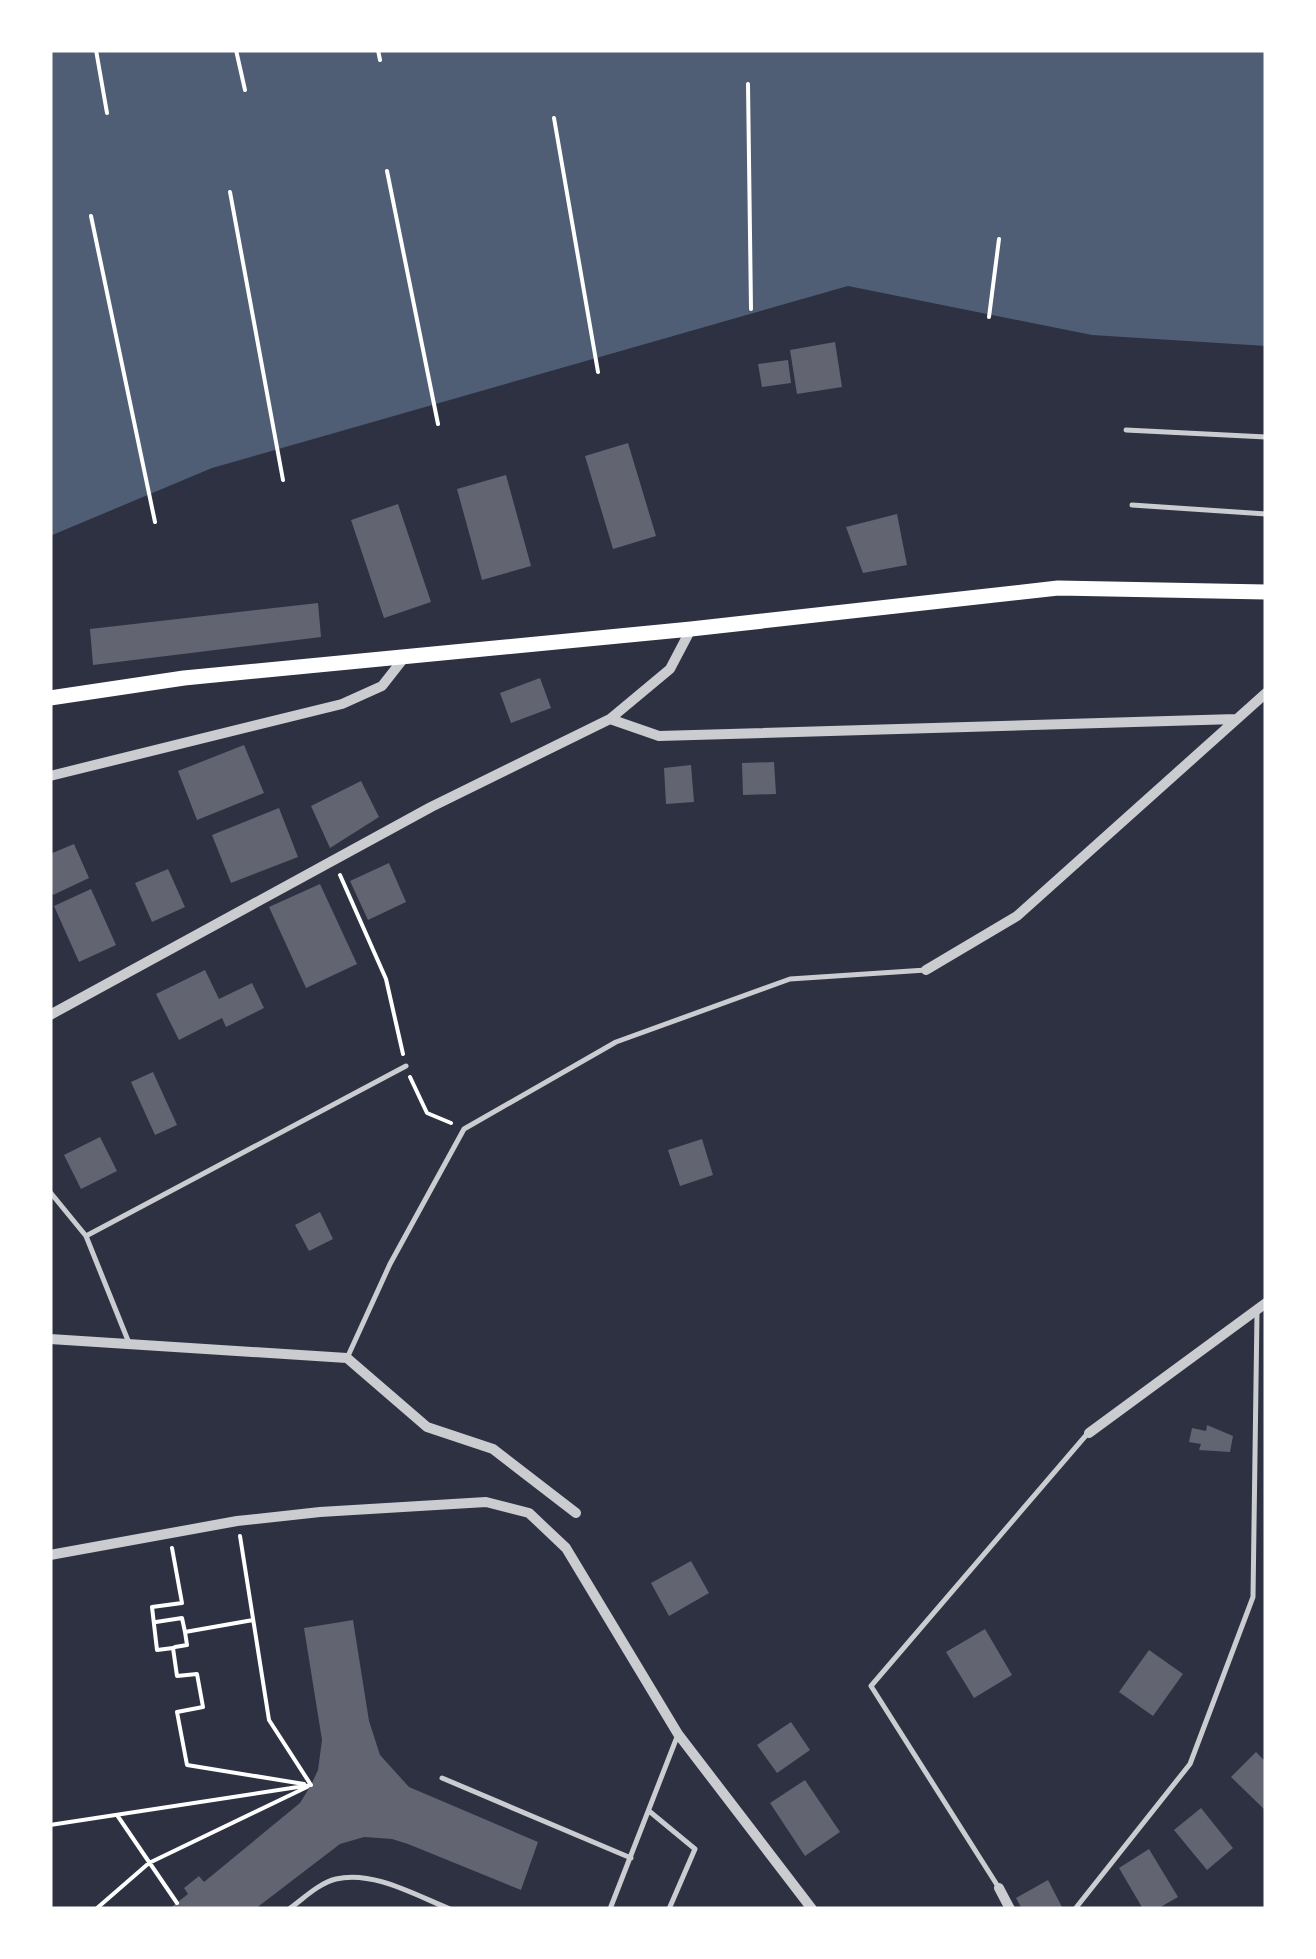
<svg xmlns="http://www.w3.org/2000/svg" width="1316" height="1959" font-family="Overpass,sans-serif">
	<rect width="100%" height="100%" fill="#2d3142"/>
	<path fill="#4f5d75" d="M 50,50 L 1266,50 L 1266,346 L 1092,335 L 848,286 L 212,468 L 50,536 Z"/>
	<path fill="#626471" d="M 835,342 L 842,387 L 797,394 L 790,350 Z
		M 788,360 L 791,383 L 762,387 L 758,364 Z
		M 628,443 L 656,536 L 613,549 L 585,456 Z
		M 506,475 L 531,566 L 482,580 L 457,489 Z
		M 398,504 L 431,602 L 384,618 L 351,520 Z
		M 897,514 L 907,565 L 863,573 L 846,527 Z
		M 318,603 L 321,637 L 93,665 L 90,629 Z
		M 540,678 L 551,708 L 511,723 L 500,693 Z
		M 244,745 L 264,793 L 197,820 L 178,771 Z
		M 774,762 L 776,794 L 743,795 L 742,763 Z
		M 691,765 L 694,802 L 666,804 L 664,768 Z
		M 361,781 L 379,817 L 330,848 L 311,806 Z
		M 279,808 L 298,857 L 231,883 L 212,835 Z
		M 74,844 L 89,878 L 53,895 L 50,888 L 50,854 Z
		M 389,863 L 406,902 L 368,920 L 350,881 Z
		M 168,869 L 185,907 L 152,922 L 135,883 Z
		M 320,884 L 357,964 L 306,988 L 269,907 Z
		M 91,889 L 116,945 L 79,962 L 54,906 Z
		M 205,970 L 219,999 L 252,983 L 264,1008 L 226,1027 L 222,1018 L 179,1040 L 156,994 Z
		M 153,1072 L 177,1125 L 155,1135 L 131,1082 Z
		M 100,1137 L 117,1171 L 81,1189 L 64,1155 Z
		M 702,1139 L 713,1175 L 680,1186 L 668,1150 Z
		M 320,1212 L 333,1239 L 309,1251 L 295,1225 Z
		M 1207,1425 L 1233,1436 L 1230,1452 L 1199,1450 L 1201,1444 L 1189,1442 L 1192,1428 L 1206,1431 Z
		M 691,1561 L 709,1593 L 669,1616 L 651,1583 Z
		M 353,1620 L 369,1721 L 380,1755 L 409,1787 L 538,1842 L 521,1890 L 408,1844 L 392,1839 L 364,1837 L 340,1844 L 255,1909 L 169,1909 L 188,1894 L 184,1888 L 199,1876 L 204,1882 L 300,1803 L 311,1785 L 318,1770 L 322,1740 L 304,1628 Z
		M 985,1629 L 1012,1675 L 974,1698 L 946,1652 Z
		M 1149,1650 L 1183,1674 L 1153,1716 L 1119,1692 Z
		M 791,1722 L 810,1750 L 777,1773 L 757,1745 Z
		M 1256,1752 L 1266,1762 L 1266,1811 L 1231,1777 Z
		M 805,1780 L 840,1832 L 805,1856 L 770,1803 Z
		M 1201,1808 L 1233,1848 L 1207,1870 L 1174,1830 Z
		M 1149,1849 L 1178,1897 L 1157,1909 L 1143,1909 L 1119,1868 Z
		M 1048,1880 L 1063,1909 L 1022,1909 L 1016,1898 Z"/>
	<g fill="none" stroke-linecap="round" stroke-linejoin="round">
		<path stroke="#fff" stroke-width="4" d="M 96,50 L 107,113
			M 236,50 L 245,90
			M 378,50 L 380,60
			M 748,84 L 751,309
			M 554,118 L 598,372
			M 387,171 L 438,424
			M 230,192 L 283,480
			M 91,216 L 155,522
			M 989,317 L 999,239
			M 340,875 L 386,979 L 403,1054
			M 410,1077 L 427,1113 L 451,1123
			M 172,1548 L 182,1603 L 152,1607 L 157,1650 L 173,1648 L 177,1676 L 197,1674 L 203,1707 L 177,1712 L 187,1765 L 304,1784
			M 156,1622 L 182,1618 L 185,1632
			M 175,1647 L 187,1645 L 185,1632 L 253,1620
			M 117,1815 L 177,1903
			M 50,1825 L 311,1785 L 269,1720 L 240,1536
			M 96,1909 L 149,1863 L 307,1787"/>
		<path stroke="#caccd0" stroke-width="5" d="M 1126,430 L 1266,437
			M 1132,505 L 1266,514
			M 50,1192 L 86,1236
			M 129,1343 L 86,1236 L 406,1066
			M 348,1356 L 390,1264 L 464,1129 L 616,1042 L 790,979 L 926,970
			M 442,1778 L 631,1858
			M 649,1811 L 695,1849 L 669,1909
			M 999,1888 L 871,1686 L 1088,1433
			M 289,1909 C 303,1899 319,1883 336,1879 C 373,1870 417,1896 450,1909
			M 610,1909 L 677,1737
			M 1075,1909 L 1190,1764 L 1253,1597 L 1257,1313"/>
		<path stroke="#caccd0" stroke-width="10" d="M 610,719 L 659,736 L 1236,719
			M 50,776 L 342,704 L 382,686 L 404,658
			M 926,970 L 1017,916 L 1266,693
			M 50,1015 L 431,807 L 610,719 L 670,669 L 691,629
			M 50,1339 L 347,1358 L 427,1427 L 493,1449 L 576,1513
			M 1089,1433 L 1266,1303
			M 50,1555 L 237,1521 L 320,1512 L 486,1502 L 529,1513 L 566,1548 L 678,1734 L 812,1909
			M 999,1888 L 1010,1909"/>
		<path stroke="#fff" stroke-width="15" d="M 50,698 L 184,678 L 691,629 L 1058,588 L 1266,592"/>
	</g>
	<rect width="1316" height="1959" fill="none" stroke="#ffffff" stroke-width="105"/>
</svg>
